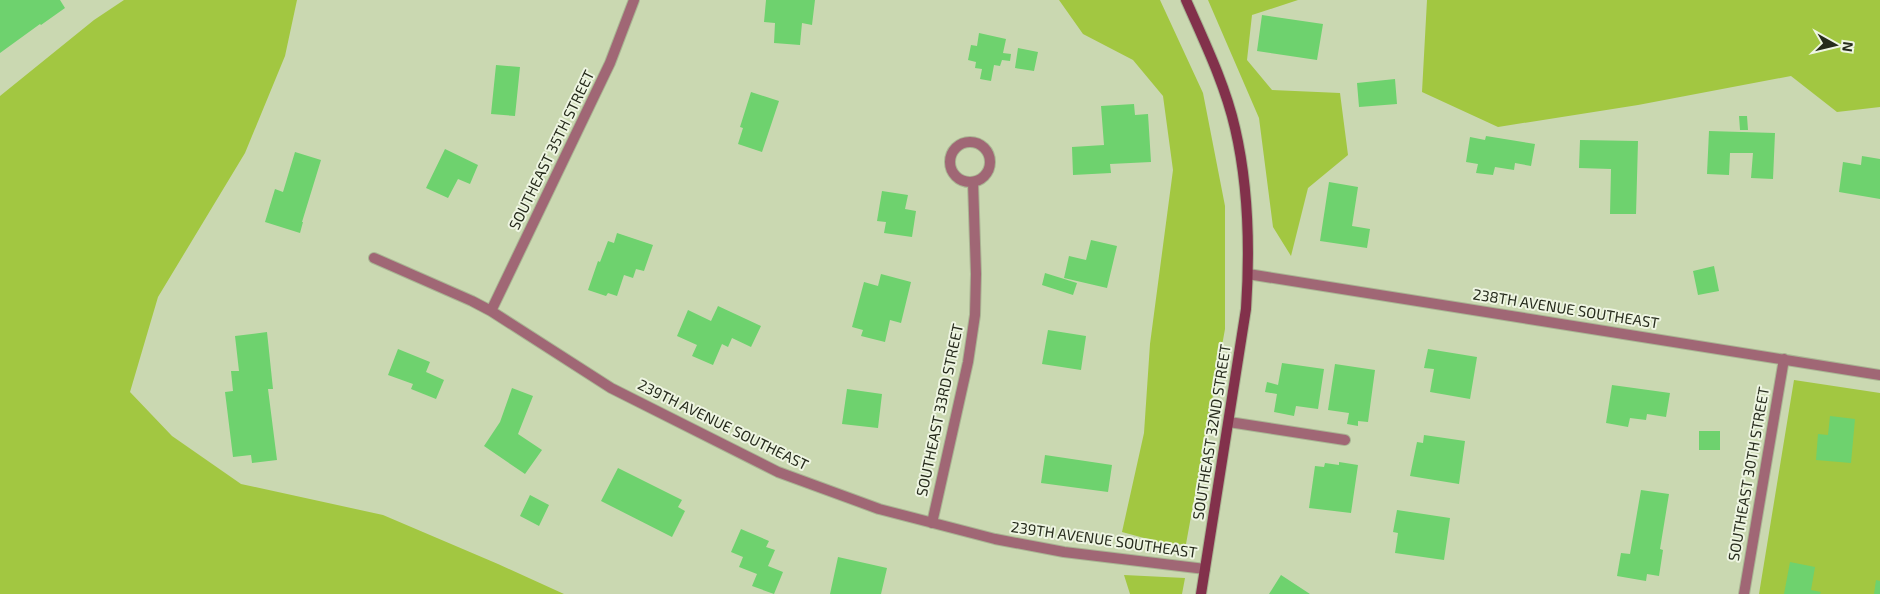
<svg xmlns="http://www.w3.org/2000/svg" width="1880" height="594" font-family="'Exo 2',sans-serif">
	<rect width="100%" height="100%" fill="#cad8b1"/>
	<path fill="#a2c741" d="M 124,0 L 297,0 L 285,56 L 245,153 L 158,297 L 130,392 L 172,436 L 241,484 L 383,515 L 498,564 L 564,594 L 0,594 L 0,96 L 94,20 Z
		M 1059,0 L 1160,0 L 1203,93 L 1225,206 L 1225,329 L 1186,544 L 1170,545 L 1122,532 L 1144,433 L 1150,344 L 1173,170 L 1163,96 L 1133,60 L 1083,34 Z
		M 1208,0 L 1298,0 L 1252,15 L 1247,60 L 1272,90 L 1340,93 L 1348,155 L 1308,188 L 1291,256 L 1273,227 L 1259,118 Z
		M 1427,0 L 1880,0 L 1880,107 L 1837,112 L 1791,76 L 1638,105 L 1498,127 L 1422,92 Z
		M 1794,380 L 1880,393 L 1880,594 L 1759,594 Z
		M 1124,575 L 1185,578 L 1182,594 L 1130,594 Z"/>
	<path fill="#6ed26e" d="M 0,0 L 60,0 L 65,8 L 41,25 L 40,24 L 0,53 Z
		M 766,0 L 815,0 L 812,25 L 802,23 L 800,45 L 774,43 L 775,23 L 764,22 Z
		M 1262,15 L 1323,24 L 1317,60 L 1257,51 Z
		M 979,33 L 1006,39 L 1003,53 L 1011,54 L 1010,61 L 1002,60 L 1000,66 L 994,65 L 991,81 L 980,79 L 982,69 L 975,68 L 976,62 L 968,60 L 971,45 L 977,46 Z
		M 1018,48 L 1038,52 L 1034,71 L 1015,68 Z
		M 496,65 L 520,67 L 515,116 L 491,114 Z
		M 1395,79 L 1397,104 L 1359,107 L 1357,83 Z
		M 751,92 L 779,101 L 762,152 L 738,144 L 743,128 L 740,127 Z
		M 1134,104 L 1135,115 L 1148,114 L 1151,162 L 1110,164 L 1111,173 L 1073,175 L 1072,147 L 1104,145 L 1101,106 Z
		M 1739,116 L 1747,116 L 1748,130 L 1740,130 Z
		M 1709,131 L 1775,133 L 1773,179 L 1751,178 L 1753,153 L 1730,153 L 1729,175 L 1707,174 Z
		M 1486,136 L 1535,144 L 1531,166 L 1515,163 L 1514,170 L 1495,167 L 1493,175 L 1476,173 L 1478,164 L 1466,162 L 1470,137 L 1485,140 Z
		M 1580,140 L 1638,141 L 1636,214 L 1610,214 L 1611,169 L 1579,168 Z
		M 445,149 L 478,165 L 470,184 L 458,179 L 448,198 L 426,188 Z
		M 295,152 L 321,160 L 302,222 L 303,222 L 300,233 L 265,222 L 275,189 L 283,192 Z
		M 1862,156 L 1880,159 L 1880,199 L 1839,192 L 1843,162 L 1861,165 Z
		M 1329,182 L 1358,187 L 1352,226 L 1370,229 L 1367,248 L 1320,241 Z
		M 882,191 L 908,195 L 905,209 L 916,211 L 912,237 L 884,233 L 886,222 L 877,221 Z
		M 617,233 L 653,245 L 644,271 L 636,269 L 633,278 L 624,275 L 617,296 L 608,293 L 606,296 L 588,290 L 598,261 L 600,262 L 608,241 L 614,243 Z
		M 1091,240 L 1117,246 L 1107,288 L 1064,278 L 1069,256 L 1086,260 Z
		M 1714,266 L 1719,291 L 1698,295 L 1693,271 Z
		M 1045,273 L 1077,283 L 1073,295 L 1042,285 Z
		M 881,274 L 911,282 L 901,323 L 890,320 L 885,342 L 861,336 L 863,330 L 852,327 L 864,282 L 878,286 Z
		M 718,306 L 761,326 L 751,347 L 732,338 L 728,347 L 722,344 L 713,365 L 692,356 L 697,345 L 677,336 L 688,310 L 711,321 Z
		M 1048,330 L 1086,336 L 1081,370 L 1042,364 Z
		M 267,332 L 273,389 L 268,389 L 277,460 L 252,463 L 251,455 L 233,457 L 225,392 L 233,391 L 231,371 L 239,371 L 235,336 Z
		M 398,349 L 430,362 L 426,372 L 444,380 L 436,399 L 411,389 L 413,384 L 388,375 Z
		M 1428,349 L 1477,357 L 1470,399 L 1430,392 L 1434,369 L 1424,368 Z
		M 1282,363 L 1324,369 L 1318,409 L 1296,406 L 1294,416 L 1274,412 L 1277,394 L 1265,392 L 1267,382 L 1278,385 Z
		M 1335,364 L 1375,370 L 1368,422 L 1358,421 L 1358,426 L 1347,424 L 1349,413 L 1328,410 Z
		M 1612,385 L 1670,393 L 1666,417 L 1647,414 L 1646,420 L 1630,418 L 1628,427 L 1606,423 Z
		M 512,388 L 533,396 L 518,434 L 542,450 L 525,474 L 484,446 L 500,422 Z
		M 847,389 L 882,394 L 878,428 L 842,424 Z
		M 1830,416 L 1855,419 L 1851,463 L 1816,460 L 1818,434 L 1828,435 Z
		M 1699,431 L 1720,431 L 1720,450 L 1699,450 Z
		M 1424,435 L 1465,441 L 1459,484 L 1410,476 L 1417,442 L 1423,443 Z
		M 1045,455 L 1112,465 L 1108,492 L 1041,483 Z
		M 1339,462 L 1358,465 L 1351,513 L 1309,508 L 1315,466 L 1324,467 L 1325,463 L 1339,465 Z
		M 618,468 L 682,500 L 678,507 L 685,511 L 672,537 L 601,501 Z
		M 1641,490 L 1669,494 L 1660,549 L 1663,550 L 1659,576 L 1647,574 L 1646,581 L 1617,576 L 1621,553 L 1630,554 Z
		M 530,495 L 549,505 L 539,526 L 520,516 Z
		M 1397,510 L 1450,518 L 1444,560 L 1395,553 L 1398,533 L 1393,532 Z
		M 741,529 L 769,541 L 766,547 L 775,550 L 768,566 L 783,572 L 774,594 L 752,586 L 757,574 L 739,567 L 743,557 L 731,552 Z
		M 838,557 L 887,568 L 881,594 L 830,594 Z
		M 1790,562 L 1815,567 L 1811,590 L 1821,592 L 1820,594 L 1784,594 Z
		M 1281,575 L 1310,594 L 1269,594 Z
		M 1876,580 L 1880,581 L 1880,594 L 1874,594 Z"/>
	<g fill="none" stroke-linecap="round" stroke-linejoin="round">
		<g stroke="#a9b593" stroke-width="12">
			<path id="street" d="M950 162a20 20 0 1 1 40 0a20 20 0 1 1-40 0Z
				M 374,258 L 472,301 L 491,311 L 611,388 L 778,472 L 879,509 L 995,539 L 1064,552 L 1205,569
				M 1248,274 L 1880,375
				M 491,311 L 610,63 L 634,0
				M 1229,422 L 1345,440
				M 932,523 L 968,362 L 975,315 L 976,274 L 973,182
				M 1744,594 L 1784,359"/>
		</g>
		<g stroke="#a9b593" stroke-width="12">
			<path id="secondary" d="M 1186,0 C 1204,41 1225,84 1235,128 C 1249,188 1250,249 1246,309 L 1201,594"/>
		</g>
		<use href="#street" stroke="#a06775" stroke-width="10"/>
		<use href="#secondary" stroke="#82314b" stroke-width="10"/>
	</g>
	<g text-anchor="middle" stroke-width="4" stroke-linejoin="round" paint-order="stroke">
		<g font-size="15" fill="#262b1c" stroke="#eef5e2">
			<text transform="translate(552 150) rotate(-64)" y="5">SOUTHEAST 35TH STREET</text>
			<text transform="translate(1566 309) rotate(9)" y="5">238TH AVENUE SOUTHEAST</text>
			<text transform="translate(940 410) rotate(-78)" y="5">SOUTHEAST 33RD STREET</text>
			<text transform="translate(723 425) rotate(26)" y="5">239TH AVENUE SOUTHEAST</text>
			<text transform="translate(1212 432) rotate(-81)" y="5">SOUTHEAST 32ND STREET</text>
			<text transform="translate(1749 474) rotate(-80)" y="5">SOUTHEAST 30TH STREET</text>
			<text transform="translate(1104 540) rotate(8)" y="5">239TH AVENUE SOUTHEAST</text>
		</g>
	</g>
	<g transform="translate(1835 45) rotate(98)" stroke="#eef5e2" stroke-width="4" paint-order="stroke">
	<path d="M0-4L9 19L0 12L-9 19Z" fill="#262b1c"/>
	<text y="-8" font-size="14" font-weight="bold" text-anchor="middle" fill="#262b1c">N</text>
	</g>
</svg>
